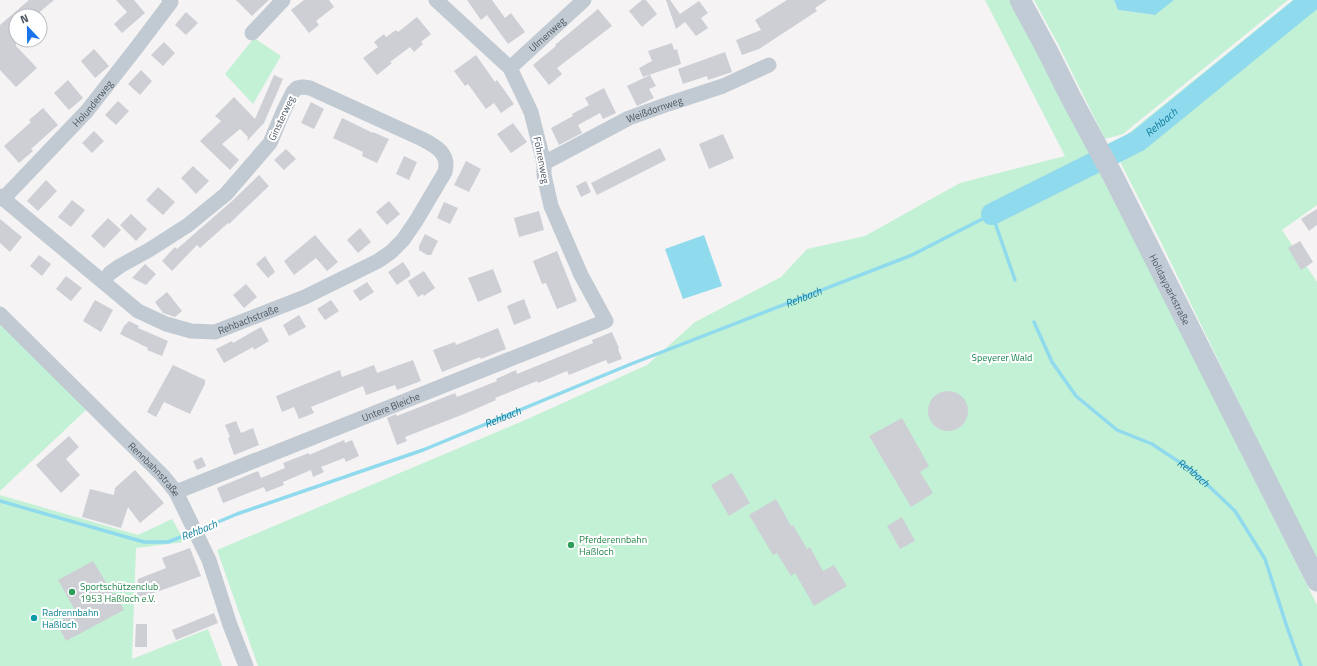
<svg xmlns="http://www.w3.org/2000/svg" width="1317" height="666" font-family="'Titillium Web',sans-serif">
	<rect width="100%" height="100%" fill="#f5f3f3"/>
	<path fill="#c3f1d5" d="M 985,0 L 1009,0 L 1091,148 L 1317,605 L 1317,666 L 258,666 L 217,550 L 523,421 L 647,365 L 695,322 L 781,277 L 807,249 L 865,236 L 960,183 L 1065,156 Z
		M 1034,0 L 1114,0 L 1118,10 L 1154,15 L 1174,0 L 1288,0 L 1123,134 L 1105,139 L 1058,44 Z
		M 1293,0 L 1317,0 L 1317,205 L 1282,230 L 1317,282 L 1317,564 L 1158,236 L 1111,144 L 1125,136 Z
		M 254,38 L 281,56 L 253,104 L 225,74 Z
		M 0,322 L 87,409 L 0,491 Z
		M 0,495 L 138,535 L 172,519 L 185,542 L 136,548 L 132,659 L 208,629 L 222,666 L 0,666 Z"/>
	<path fill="#90daee" d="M 1114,0 L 1174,0 L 1155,15 L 1118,10 Z
		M 704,235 L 722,286 L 683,299 L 665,249 Z"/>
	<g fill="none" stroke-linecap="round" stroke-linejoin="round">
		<g stroke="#90daee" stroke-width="3.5">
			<path id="s1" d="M 1034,322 L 1052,362 L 1076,396 L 1117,430 L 1152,444 L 1193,471 L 1235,511 L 1265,559 L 1287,627 L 1301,666"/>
			<path d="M 0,501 L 144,542 L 168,542 L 191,533"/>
			<path id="s2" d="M 199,530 L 237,514 L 423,450 L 631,364 L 912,255 L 992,214 L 1015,280"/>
		</g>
		<path stroke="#90daee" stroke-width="22" id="s3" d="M 992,214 L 1138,141 L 1311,0"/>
	</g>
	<path fill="#cdcfd5" d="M 29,0 L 54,0 L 35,16 L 16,16 L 16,46 L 37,68 L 16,87 L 0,70 L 0,25 Z
		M 116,0 L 134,0 L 145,13 L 122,33 L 114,24 L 127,12 Z
		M 236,0 L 269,0 L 252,16 Z
		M 304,0 L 329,0 L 334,7 L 316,21 L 319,25 L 309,33 L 291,10 Z
		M 467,0 L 492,0 L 505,18 L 511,13 L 525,32 L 508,44 L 487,15 L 481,20 Z
		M 642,0 L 646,0 L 657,14 L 642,27 L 629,11 Z
		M 666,0 L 670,0 L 680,14 L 699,1 L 708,13 L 701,18 L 708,28 L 696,36 L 685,22 L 676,29 Z
		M 787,0 L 827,0 L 815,8 L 817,11 L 759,49 L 742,55 L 736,40 L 761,30 L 755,20 Z
		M 598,9 L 612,26 L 557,68 L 562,74 L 549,85 L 533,65 L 556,46 L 555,45 Z
		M 186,12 L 198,23 L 186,35 L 175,25 Z
		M 417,17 L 431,34 L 421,42 L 423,44 L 414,52 L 410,47 L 390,62 L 392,63 L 377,75 L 363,58 L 378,47 L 374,42 L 384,34 L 386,37 L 396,30 L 398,32 Z
		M 164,42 L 175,53 L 163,66 L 151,55 Z
		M 672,43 L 674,50 L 677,49 L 681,64 L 643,77 L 639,68 L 652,61 L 648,51 Z
		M 94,49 L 109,66 L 95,78 L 81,61 Z
		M 725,52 L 732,72 L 708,80 L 707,76 L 683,84 L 678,69 Z
		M 476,55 L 495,82 L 497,80 L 514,104 L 501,113 L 494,103 L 486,109 L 468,84 L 465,86 L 454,71 Z
		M 141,70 L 152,81 L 140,95 L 128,84 Z
		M 274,75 L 283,79 L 264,123 L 247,141 L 248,137 L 240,129 L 222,144 L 239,160 L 230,170 L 200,141 L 221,121 L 215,116 L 234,97 L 255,119 Z
		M 650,75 L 656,86 L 649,89 L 654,98 L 637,106 L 627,86 Z
		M 68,80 L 83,98 L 69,110 L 54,93 Z
		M 604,88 L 616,113 L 603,119 L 600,113 L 578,125 L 582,133 L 559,145 L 551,128 L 573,116 L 572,114 L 589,105 L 585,98 Z
		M 118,101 L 129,111 L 116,125 L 105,115 Z
		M 311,102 L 324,109 L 314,129 L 301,123 Z
		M 43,108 L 58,125 L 31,149 L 33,151 L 19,163 L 4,146 L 31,122 L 29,120 Z
		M 342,118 L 373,133 L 373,132 L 389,139 L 377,163 L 362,156 L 363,152 L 333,138 Z
		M 513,123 L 527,142 L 511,153 L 497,134 Z
		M 94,131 L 104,141 L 92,153 L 82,143 Z
		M 723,134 L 734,158 L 709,169 L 699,144 Z
		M 660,148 L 666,160 L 597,195 L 591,183 Z
		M 286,149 L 296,159 L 284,170 L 274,160 Z
		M 404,156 L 417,162 L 409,180 L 396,174 Z
		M 466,161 L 481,169 L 469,192 L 454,185 Z
		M 193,166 L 209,181 L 196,194 L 181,178 Z
		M 259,175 L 269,186 L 229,224 L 228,223 L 200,248 L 197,245 L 172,271 L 162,261 L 175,247 L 177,249 L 232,201 Z
		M 46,180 L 57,191 L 38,211 L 27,201 Z
		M 586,181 L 591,192 L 581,197 L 576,186 Z
		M 158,187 L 175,202 L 163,215 L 146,200 Z
		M 72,200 L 85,210 L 71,227 L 58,217 Z
		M 389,201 L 400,214 L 387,225 L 376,212 Z
		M 444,202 L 458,208 L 450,224 L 437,218 Z
		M 1317,209 L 1317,225 L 1309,231 L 1301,219 Z
		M 539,211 L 544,230 L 519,237 L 514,218 Z
		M 131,214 L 147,229 L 136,241 L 120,225 Z
		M 108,218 L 121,230 L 104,248 L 91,236 Z
		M 0,219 L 22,237 L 10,252 L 0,243 Z
		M 360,228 L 371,242 L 358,253 L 347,240 Z
		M 425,234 L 438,241 L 431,255 L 427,255 L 419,250 L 419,246 Z
		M 315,235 L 338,262 L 327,271 L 316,258 L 294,275 L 284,261 Z
		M 1300,241 L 1313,262 L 1301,270 L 1288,248 Z
		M 557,251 L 577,301 L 557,309 L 546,283 L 542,284 L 533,261 Z
		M 39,255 L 51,264 L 42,276 L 30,266 Z
		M 265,256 L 275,272 L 268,278 L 256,264 Z
		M 403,262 L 410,272 L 410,276 L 397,285 L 388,272 Z
		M 145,264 L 156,274 L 146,285 L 132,278 Z
		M 493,269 L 502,292 L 478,302 L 468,278 Z
		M 424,271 L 435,288 L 424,296 L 423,294 L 418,297 L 408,281 Z
		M 66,276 L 82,288 L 71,301 L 56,289 Z
		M 367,282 L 374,292 L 360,301 L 353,291 Z
		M 246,284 L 257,297 L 244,308 L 233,295 Z
		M 167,292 L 182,311 L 175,317 L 163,313 L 155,302 Z
		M 524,299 L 531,318 L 514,325 L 507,306 Z
		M 95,300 L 113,310 L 101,332 L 83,321 Z
		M 331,300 L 339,311 L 325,320 L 317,309 Z
		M 299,315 L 306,327 L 289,336 L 283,325 Z
		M 129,321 L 139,326 L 138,328 L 168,341 L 162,356 L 147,350 L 148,348 L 120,334 L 124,326 Z
		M 261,327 L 269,341 L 254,350 L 253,347 L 224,363 L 216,349 L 232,341 L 233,343 Z
		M 498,328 L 506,349 L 481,359 L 480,357 L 442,372 L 433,350 L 455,342 L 456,345 Z
		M 612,332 L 619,348 L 618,349 L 622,359 L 608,364 L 606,360 L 569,375 L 567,371 L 538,383 L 537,381 L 495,398 L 496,400 L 464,414 L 405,437 L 407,441 L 397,445 L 387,418 L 396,414 L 397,416 L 455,393 L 457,397 L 497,381 L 496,379 L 516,370 L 517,374 L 593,343 L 592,340 Z
		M 413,360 L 421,381 L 397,390 L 395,385 L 366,395 L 363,386 L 311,407 L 314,413 L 299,419 L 294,407 L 282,412 L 276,396 L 340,370 L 342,377 L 374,365 L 377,373 Z
		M 173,365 L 205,380 L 205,384 L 190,414 L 164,402 L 156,417 L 147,412 Z
		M928 411a20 20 0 1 1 40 0a20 20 0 1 1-40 0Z
		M 902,418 L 929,466 L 920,472 L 933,493 L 911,507 L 869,436 Z
		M 236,421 L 241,433 L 253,428 L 259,445 L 234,455 L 228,438 L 230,437 L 225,425 Z
		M 69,436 L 79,447 L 66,459 L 80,475 L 61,493 L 36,465 Z
		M 344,440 L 345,443 L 352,440 L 359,456 L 346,462 L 344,458 L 321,467 L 324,472 L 313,477 L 311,470 L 283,482 L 284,485 L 266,492 L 264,487 L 223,503 L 217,488 L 258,471 L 261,478 L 285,468 L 283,463 L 309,453 L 309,455 Z
		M 202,457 L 206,466 L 197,470 L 193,461 Z
		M 135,470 L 164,503 L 140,523 L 128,507 L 121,528 L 82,517 L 90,489 L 114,495 L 115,488 Z
		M 732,473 L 750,503 L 729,516 L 711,485 Z
		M 776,499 L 791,526 L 793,525 L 807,549 L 810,547 L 823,571 L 834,565 L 847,586 L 814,606 L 795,573 L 791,576 L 777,553 L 773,555 L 749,515 Z
		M 902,517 L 915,541 L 900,549 L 887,526 Z
		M 190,548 L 201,576 L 137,599 L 138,579 L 166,568 L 162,558 Z
		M 93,561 L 113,594 L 115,593 L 124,610 L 66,641 L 56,622 L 76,612 L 58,580 Z
		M 214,613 L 218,623 L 176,640 L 172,630 Z
		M 136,624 L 147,624 L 147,647 L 135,647 Z"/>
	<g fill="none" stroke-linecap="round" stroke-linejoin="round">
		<g stroke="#c1cad2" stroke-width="15">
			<path d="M 252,33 L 283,0"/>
			<path id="s4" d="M 510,68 L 584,0"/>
			<path id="s5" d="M 544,163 L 629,118 L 668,104 L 723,86 L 769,65"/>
			<path id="s6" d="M 0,196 L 138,311 L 166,324 L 191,331 L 215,332 L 305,297 L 378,261 L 391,252 L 403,240 L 416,221 L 445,172 C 450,154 436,146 422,139 L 310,88 L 303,87 L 297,88 L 293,92 L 284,110 L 270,143 L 226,194 L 188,225 L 149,250 L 120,266 L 110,273 L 103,282"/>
			<path id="s7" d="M 3,199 L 87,111 L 137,47 L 171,2 L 169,0"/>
			<path id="s8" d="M 0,314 L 163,476 L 176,492 L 209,560 L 230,625 L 246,666"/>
			<path id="s9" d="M 176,492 L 606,321 L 581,275 L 551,206 L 544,175 L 544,163 L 531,112 L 510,68 L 436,0"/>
		</g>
		<path stroke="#c1cbd6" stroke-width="21" id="s10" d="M 1020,0 L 1047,50 L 1070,96 L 1113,176 L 1317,581"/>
	</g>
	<g fill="#2e9e5b" stroke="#fff" stroke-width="1.5">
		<circle cx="571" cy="545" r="4"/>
		<circle cx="72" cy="592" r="4"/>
	</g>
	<circle fill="#0f9aa8" stroke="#fff" stroke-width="1.5" cx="34" cy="618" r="4"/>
	<g text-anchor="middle" stroke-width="4" stroke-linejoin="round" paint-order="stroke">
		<g font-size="10" fill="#4a5661" stroke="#fff">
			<text dy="4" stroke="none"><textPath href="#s4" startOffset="50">Ulmenweg</textPath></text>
			<text dy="4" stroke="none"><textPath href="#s7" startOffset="131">Holunderweg</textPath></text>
			<text dy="4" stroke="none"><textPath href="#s5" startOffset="123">Weißdornweg</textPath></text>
			<text transform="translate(281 118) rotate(-65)" y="4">Ginsterweg</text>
			<text transform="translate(542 160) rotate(79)" y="4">Föhrenweg</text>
			<text dy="4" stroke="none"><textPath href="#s10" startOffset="326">Holidayparkstraße</textPath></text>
			<text dy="4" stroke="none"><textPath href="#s6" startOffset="296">Rehbachstraße</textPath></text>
			<text dy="4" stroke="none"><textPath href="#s9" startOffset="231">Untere Bleiche</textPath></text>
			<text dy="4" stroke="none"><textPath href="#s8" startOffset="219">Rennbahnstraße</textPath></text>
		</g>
		<g font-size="10" fill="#17864f" stroke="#fff">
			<text x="1002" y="361">Speyerer Wald</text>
		</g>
		<g font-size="10" fill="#27864d" stroke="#fff" text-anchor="start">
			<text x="579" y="543">Pferderennbahn<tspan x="579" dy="12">Haßloch</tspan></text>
			<text x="80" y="590">Sportschützenclub<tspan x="80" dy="12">1953 Haßloch e.V.</tspan></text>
		</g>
		<g font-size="10" fill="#0d838f" stroke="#fff" text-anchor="start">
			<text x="42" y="616">Radrennbahn<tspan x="42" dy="12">Haßloch</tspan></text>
		</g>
		<g font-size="11" font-style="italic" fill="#0c7c9b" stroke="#fff">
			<text dy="4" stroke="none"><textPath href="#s3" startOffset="193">Rehbach</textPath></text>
			<text dy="4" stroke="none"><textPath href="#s2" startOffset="648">Rehbach</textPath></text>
			<text dy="4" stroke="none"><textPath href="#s2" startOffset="324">Rehbach</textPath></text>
			<text dy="4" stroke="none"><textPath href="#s1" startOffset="227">Rehbach</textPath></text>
			<text transform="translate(199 530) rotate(-22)" y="4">Rehbach</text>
		</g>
	</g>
	<g transform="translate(28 28) rotate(338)"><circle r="19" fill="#ffffff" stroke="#b7bbc0"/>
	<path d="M0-3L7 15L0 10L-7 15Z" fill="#1a73e8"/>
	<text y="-6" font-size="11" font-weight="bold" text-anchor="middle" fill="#4a5661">N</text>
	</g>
</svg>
